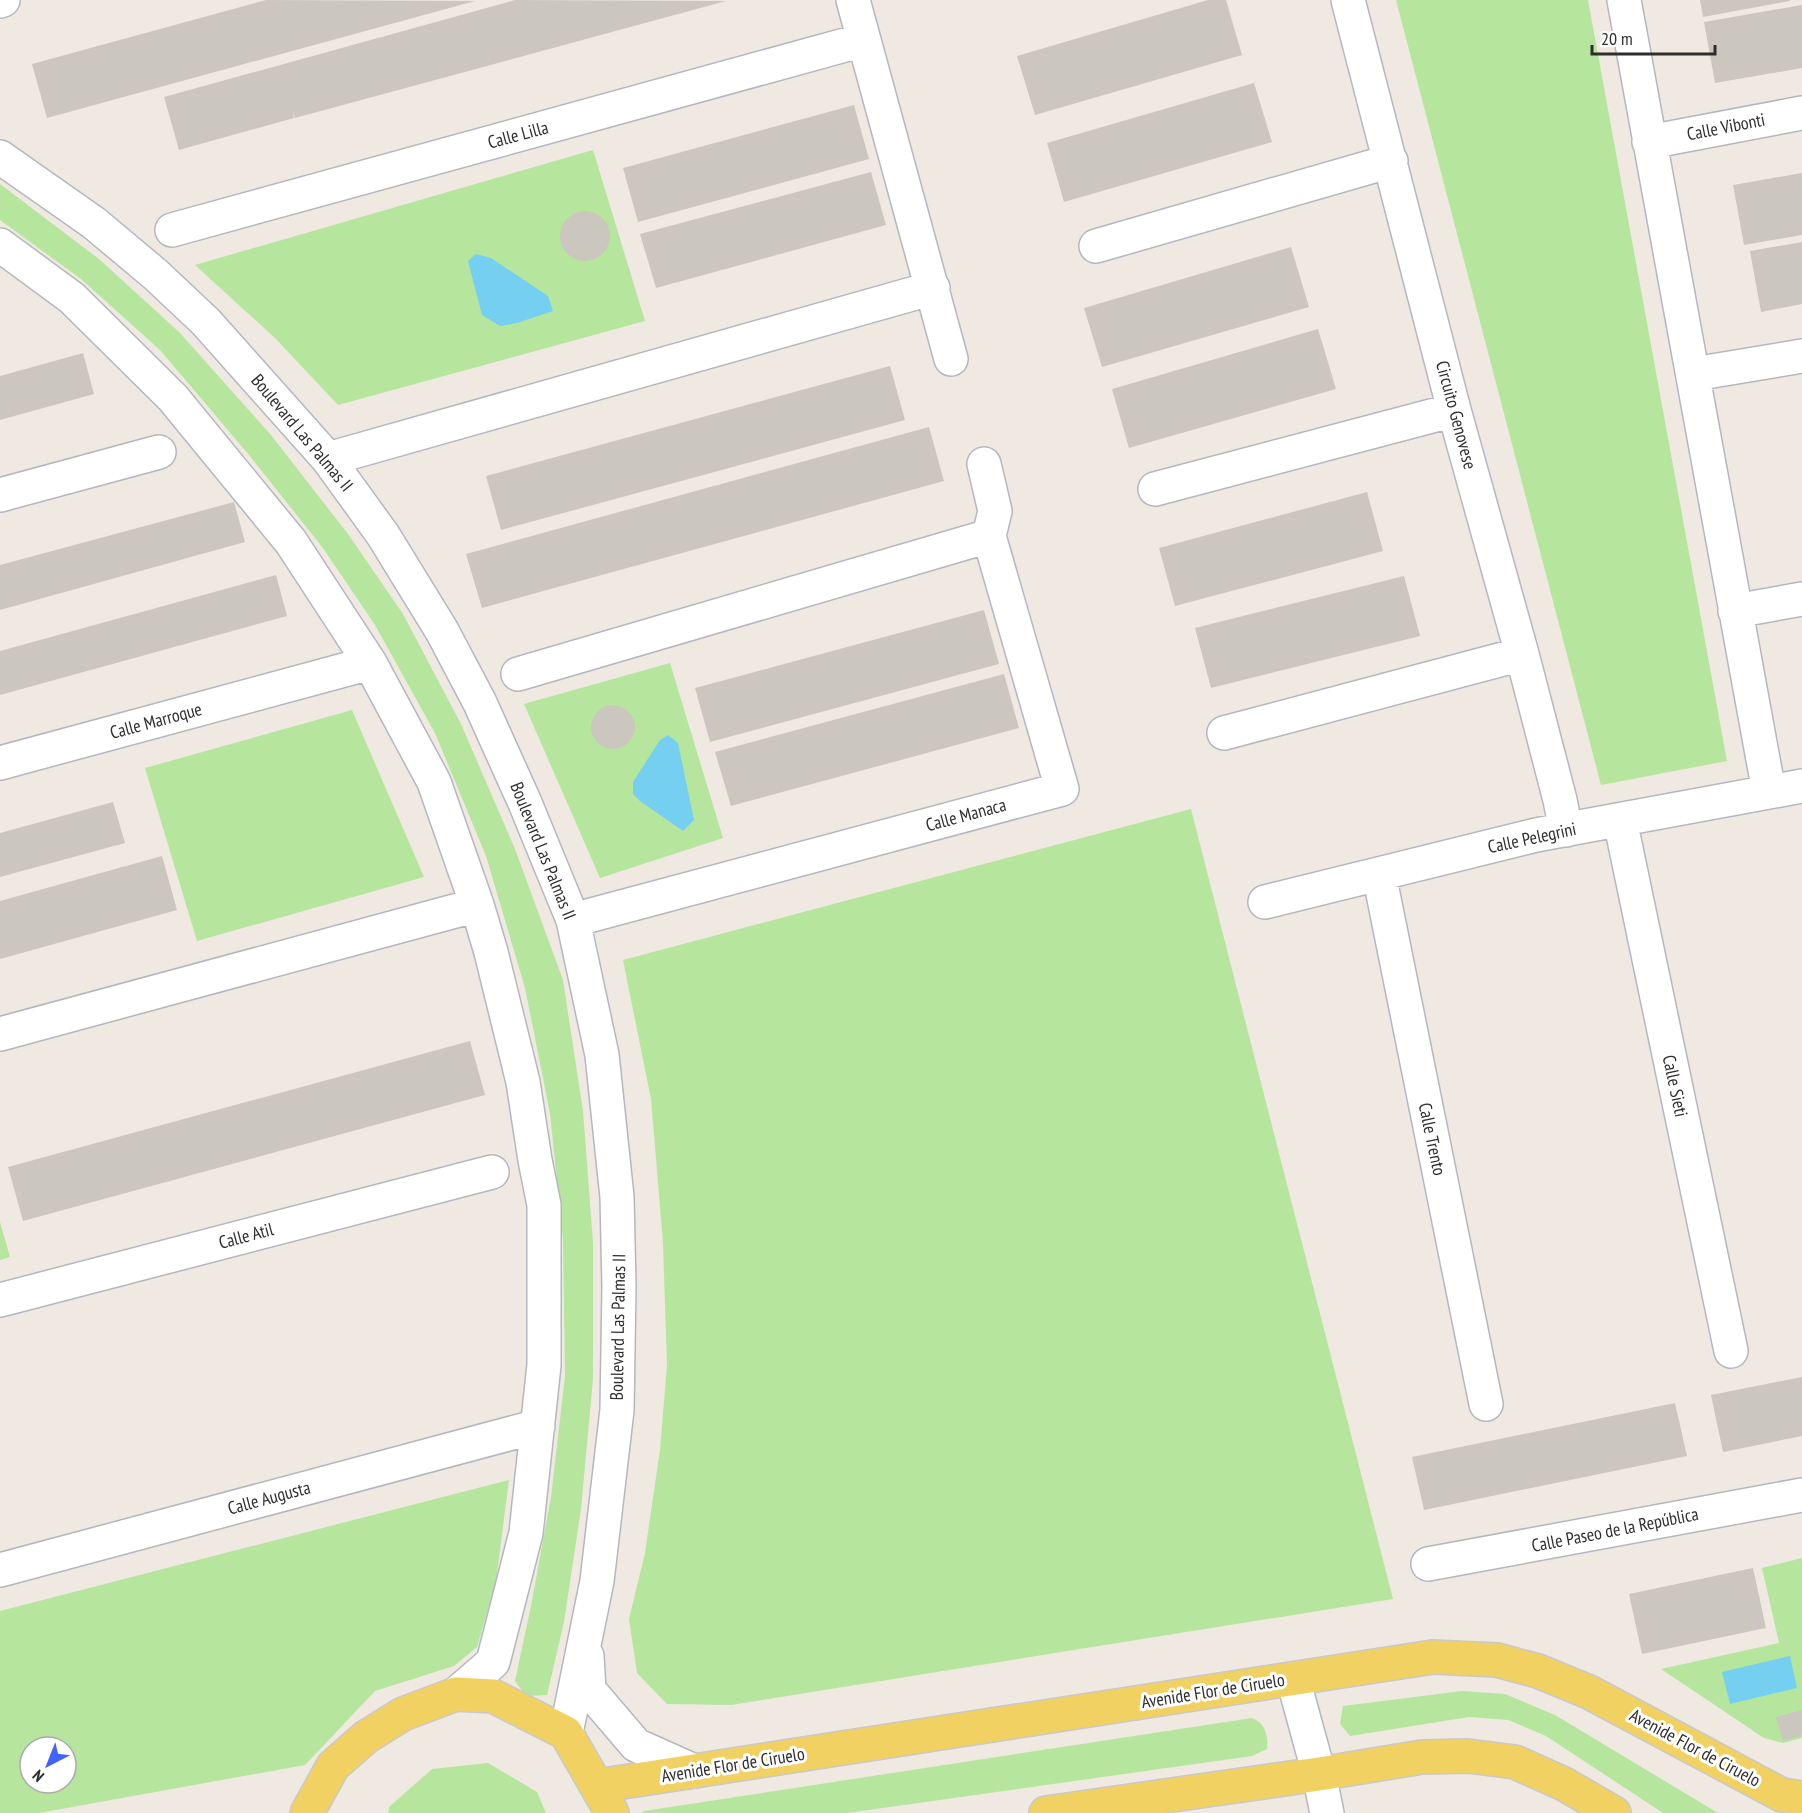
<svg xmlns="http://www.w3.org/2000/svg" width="1802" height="1813" font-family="'PT Sans Narrow',sans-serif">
	<rect width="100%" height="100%" fill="#efe9e1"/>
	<path fill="#b6e59e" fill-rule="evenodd" d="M 1396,0 L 1588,0 L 1727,761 L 1601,785 Z
		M 593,150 L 645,321 L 338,405 L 275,338 L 195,265 Z
		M 0,184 L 99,259 L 180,333 L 271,435 L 348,534 L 403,614 L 461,724 L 515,849 L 563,980 L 583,1111 L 593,1243 L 593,1379 L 581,1509 L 564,1622 L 547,1695 L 526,1696 L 515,1681 L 531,1606 L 551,1497 L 565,1376 L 563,1240 L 550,1113 L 525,988 L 486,856 L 435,733 L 375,625 L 323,548 L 249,455 L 160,350 L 81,279 L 0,220 Z
		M 670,663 L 723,838 L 600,878 L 524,704 Z
		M 352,710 L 424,877 L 197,941 L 145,768 Z
		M 1191,809 L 1393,1599 L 731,1705 L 667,1704 L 637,1673 L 629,1619 L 645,1553 L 660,1450 L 667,1365 L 663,1243 L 651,1099 L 623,960 Z
		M 0,1222 L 10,1257 L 0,1260 Z
		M 509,1480 L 496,1581 L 477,1647 L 454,1666 L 375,1691 L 305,1765 L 39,1813 L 0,1813 L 0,1611 ZM 30,1747 L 66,1747 L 66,1783 L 30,1783 Z
		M 1802,1558 L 1802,1738 L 1783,1743 L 1764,1738 L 1661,1669 L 1779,1643 L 1762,1568 Z
		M 1462,1691 L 1505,1694 L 1555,1715 L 1718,1813 L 1663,1813 L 1546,1736 L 1508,1720 L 1469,1717 L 1350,1736 L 1340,1724 L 1343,1706 Z
		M 1252,1718 C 1266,1724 1268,1735 1267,1749 L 1252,1756 L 847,1813 L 641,1813 L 644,1811 Z
		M 488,1763 L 537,1792 L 546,1813 L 388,1813 L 389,1807 L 432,1769 Z"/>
	<path fill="#75cff0" d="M 476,254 L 491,258 L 548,296 L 553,311 L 517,323 L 500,326 L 482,315 L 468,261 Z
		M 668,735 L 678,743 L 694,820 L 683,831 L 640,801 L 633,794 L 633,782 L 660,740 Z
		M 1790,1656 L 1797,1688 L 1730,1704 L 1722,1672 Z"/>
	<path fill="#cbc7bf" d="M 266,0 L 475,1 L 47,118 L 32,64 Z
		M 515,0 L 726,1 L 295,118 L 293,111 L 294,118 L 179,150 L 164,97 Z
		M 1208,0 L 1226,0 L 1242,55 L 1035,115 L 1017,56 Z
		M 1700,0 L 1790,0 L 1790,1 L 1703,17 Z
		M 1802,5 L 1802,68 L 1715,83 L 1704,22 Z
		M 1254,83 L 1272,142 L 1064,202 L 1047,143 Z
		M 854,105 L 869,159 L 638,222 L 623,168 Z
		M 871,172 L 886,225 L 656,288 L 640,234 Z
		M 1802,173 L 1802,235 L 1744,245 L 1733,185 Z
		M560 236a25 25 0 1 1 50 0a25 25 0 1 1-50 0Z
		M 1802,242 L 1802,304 L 1761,312 L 1750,251 Z
		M 1291,247 L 1309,307 L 1102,367 L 1084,308 Z
		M 1318,329 L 1336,389 L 1129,448 L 1112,389 Z
		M 83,353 L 94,394 L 0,420 L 0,376 Z
		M 890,366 L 905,420 L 501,530 L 486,476 Z
		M 929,427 L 944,481 L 482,608 L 466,554 Z
		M 1367,492 L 1383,551 L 1175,606 L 1159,548 Z
		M 234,502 L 245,542 L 0,610 L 0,565 Z
		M 276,575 L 287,616 L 0,695 L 0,651 Z
		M 1404,576 L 1420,636 L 1211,688 L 1195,628 Z
		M 984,610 L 999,664 L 710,742 L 695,688 Z
		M 1004,674 L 1019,728 L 731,806 L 715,752 Z
		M591 727a22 22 0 1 1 44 0a22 22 0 1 1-44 0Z
		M 113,802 L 125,843 L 0,877 L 0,833 Z
		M 162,856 L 177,910 L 0,959 L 0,901 Z
		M 470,1041 L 485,1095 L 23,1221 L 8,1167 Z
		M 1802,1377 L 1802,1436 L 1723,1452 L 1711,1395 Z
		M 1675,1403 L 1687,1456 L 1424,1510 L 1412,1457 Z
		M 1753,1568 L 1766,1628 L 1642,1654 L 1629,1594 Z
		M 1802,1710 L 1802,1735 L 1783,1741 L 1776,1717 Z"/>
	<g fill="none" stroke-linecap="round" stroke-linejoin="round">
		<g stroke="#b4b7c1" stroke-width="36">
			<path id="minor" d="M 853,0 L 951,359
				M 1348,0 L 1454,410 L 1522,654 L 1560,800 L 1566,830
				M 1624,0 L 1769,792
				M 0,1 L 3,0
				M 1649,142 L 1802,113
				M 0,157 L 94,223 L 155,274 L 206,322 L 328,459 L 383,535 L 442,631 L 480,703 L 525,803 L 573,920 L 602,1055 L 617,1197 L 619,1287 L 617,1410 L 597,1581 L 566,1733
				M 172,230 L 863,40
				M 0,245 L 72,298 L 173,398 L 291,542 L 370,663 L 434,782 L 477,905 L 491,952 L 523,1082 L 535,1160 L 544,1205 L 544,1365 L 526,1533 L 493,1662 L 456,1694
				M 1096,246 L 1391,161
				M 1694,374 L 1802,356
				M 328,459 L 933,288
				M 1155,489 L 1454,410
				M 0,495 L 159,452
				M 1735,611 L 1802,599
				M 518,674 L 989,536
				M 1224,733 L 1522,654
				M 0,763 L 370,663
				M 1620,820 L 1731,1351
				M 1379,874 L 1486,1404
				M 1265,902 L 1536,835 L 1802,786
				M 573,920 L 1062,789 L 989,536 L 995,511 L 984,464
				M 0,1034 L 477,905
				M 0,1300 L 492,1172
				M 1428,1564 L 1802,1495
				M 0,1570 L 538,1426
				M 587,1656 L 589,1690 L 636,1745 L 694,1771
				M 1293,1679 L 1319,1774 L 1327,1813"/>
		</g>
		<g stroke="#c9c9c9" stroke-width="36">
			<path id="major" d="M 597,1786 L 1433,1657 L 1497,1660 L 1538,1671 L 1589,1692 L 1782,1795 L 1802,1798
				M 307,1813 L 333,1766 L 366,1737 L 403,1714 L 456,1694 L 493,1696 L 566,1733 L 612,1813
				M 1046,1813 L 1319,1774 L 1422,1757 L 1468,1756 L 1515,1762 L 1564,1784 L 1614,1813"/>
		</g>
		<use href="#minor" stroke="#fff" stroke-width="33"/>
		<use href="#major" stroke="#f2d163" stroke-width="33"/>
	</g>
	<g text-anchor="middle" stroke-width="6" stroke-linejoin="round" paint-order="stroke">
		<g font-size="18" fill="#2e2e2e" stroke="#fff">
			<text transform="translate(1726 127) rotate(-11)" y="6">Calle Vibonti</text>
			<text transform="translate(518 135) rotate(-15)" y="6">Calle Lilla</text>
			<text transform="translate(1456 415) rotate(75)" y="6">Circuito Genovese</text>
			<text transform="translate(302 433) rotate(50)" y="6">Boulevard Las Palmas II</text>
			<text transform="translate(156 721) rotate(-15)" y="6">Calle Marroque</text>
			<text transform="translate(966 815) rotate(-15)" y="6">Calle Manaca</text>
			<text transform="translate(1532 838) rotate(-12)" y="6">Calle Pelegrini</text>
			<text transform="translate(543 851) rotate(68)" y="6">Boulevard Las Palmas II</text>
			<text transform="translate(1675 1086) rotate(78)" y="6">Calle Sieti</text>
			<text transform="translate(1432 1139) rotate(78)" y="6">Calle Trento</text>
			<text transform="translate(246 1236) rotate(-15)" y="6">Calle Atil</text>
			<text transform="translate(618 1327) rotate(-89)" y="6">Boulevard Las Palmas II</text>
			<text transform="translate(269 1498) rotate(-15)" y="6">Calle Augusta</text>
			<text transform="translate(1615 1530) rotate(-11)" y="6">Calle Paseo de la República</text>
			<text transform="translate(1213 1691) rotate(-9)" y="6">Avenide Flor de Ciruelo</text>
			<text transform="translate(1695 1748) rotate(28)" y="6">Avenide Flor de Ciruelo</text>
			<text transform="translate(733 1765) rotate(-9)" y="6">Avenide Flor de Ciruelo</text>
		</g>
	</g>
	<g transform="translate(48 1765) rotate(222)"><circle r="28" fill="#ffffff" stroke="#ababab" stroke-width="1.5"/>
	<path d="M0-4.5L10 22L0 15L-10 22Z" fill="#4264fb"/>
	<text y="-9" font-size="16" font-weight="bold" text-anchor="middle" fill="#2e2e2e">N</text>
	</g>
	<path d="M1592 45v9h123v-9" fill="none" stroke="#2e2e2e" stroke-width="3"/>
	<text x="1601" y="45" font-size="18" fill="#2e2e2e" stroke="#ffffff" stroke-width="4.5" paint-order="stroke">20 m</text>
</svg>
